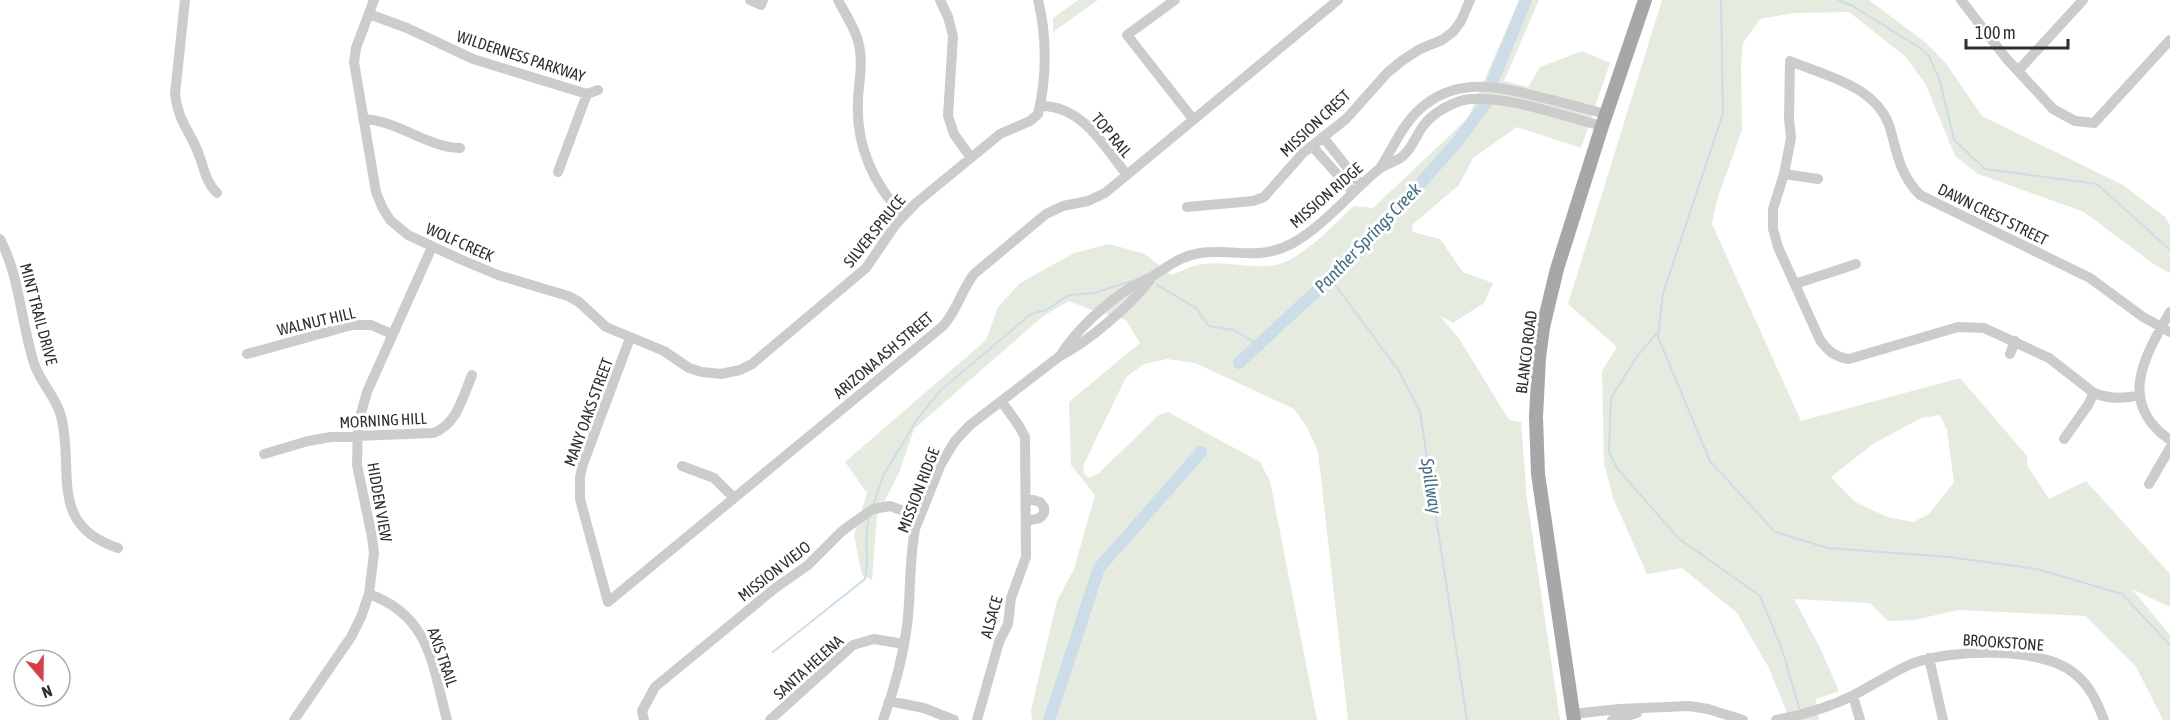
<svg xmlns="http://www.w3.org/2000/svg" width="2170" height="720" font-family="'Asap Condensed',sans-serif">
	<rect width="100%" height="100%" fill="#fff"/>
	<path fill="#e5ebde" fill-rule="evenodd" d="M 1078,0 L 1098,0 L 1053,32 L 1053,18 Z
		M 1519,0 L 1539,0 L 1504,81 L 1528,87 L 1540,67 L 1582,51 L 1610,63 L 1581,148 L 1517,127 L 1473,158 L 1459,185 L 1412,225 L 1413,232 L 1440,239 L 1463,272 L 1493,283 L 1484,303 L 1453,323 L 1440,316 L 1458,337 L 1509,420 L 1521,422 L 1527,499 L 1560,720 L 1348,720 L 1318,452 L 1307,427 L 1294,409 L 1195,363 L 1167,359 L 1144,364 L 1126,377 L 1083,466 L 1084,473 L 1089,478 L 1099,473 L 1159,415 L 1168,412 L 1260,462 L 1270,481 L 1317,720 L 1032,720 L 1031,710 L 1057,601 L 1074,569 L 1095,495 L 1071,465 L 1069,402 L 1140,343 L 1126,320 L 1092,310 L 1069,301 L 1042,317 L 914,429 L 899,473 L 877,516 L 872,580 L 862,575 L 854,535 L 867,493 L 845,462 L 986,340 L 998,307 L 1020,283 L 1074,253 L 1109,244 L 1145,254 L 1171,275 C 1180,272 1189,267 1197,265 C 1223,259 1250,270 1276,265 C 1303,259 1334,224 1354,206 L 1373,208 L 1468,118 Z
		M 1662,0 L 1869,0 L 1925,42 L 1945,62 L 1982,116 L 2123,185 L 2165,217 L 2170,225 L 2170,273 L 2155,265 L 2084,212 L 1978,174 L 1955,156 L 1926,85 L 1906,57 L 1849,12 L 1794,13 L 1760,19 L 1743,43 L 1741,65 L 1742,130 L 1717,200 L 1712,224 L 1801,421 L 1960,378 L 2027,456 L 2028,467 L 2049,499 L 2086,481 L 2170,574 L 2170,607 L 2132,589 L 2170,635 L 2170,720 L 2163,720 L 2136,667 L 2086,616 L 1958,610 L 1914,620 L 1888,621 L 1870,603 L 1794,599 L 1821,650 L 1839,691 L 1816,699 L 1819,720 L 1790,720 L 1769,668 L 1737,613 L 1682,568 L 1647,574 L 1613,498 L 1604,463 L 1602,371 L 1617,347 L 1568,304 ZM 1940,415 L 1947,430 L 1954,482 L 1929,514 L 1913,522 L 1887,517 L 1855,502 L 1831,477 L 1873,444 L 1921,418 Z"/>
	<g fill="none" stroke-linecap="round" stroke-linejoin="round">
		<path stroke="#ccdde9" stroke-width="2" d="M 1721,0 L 1723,113 L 1663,293 L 1658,337 L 1710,461 L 1775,532 L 1828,548 L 1949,557 L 2037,569 L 2122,594 L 2170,645
			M 1838,0 L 1851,5 L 1920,48 L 1929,56 L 1940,81 L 1954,140 L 1985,169 L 2097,184 L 2170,250
			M 1330,278 L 1399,371 L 1420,412 L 1467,720
			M 1157,285 L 1196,308 L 1209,326 L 1234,330 L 1258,345
			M 1658,332 L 1638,355 L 1611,398 L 1609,452 L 1617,468 L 1678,538 L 1760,596 L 1782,649 L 1799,708
			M 874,503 L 883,476 L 918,418 L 941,390 L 1031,314 L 1046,310 L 1069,295 L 1094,293 L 1131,281
			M 773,652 L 865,579 C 870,559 863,537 869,517"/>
		<path stroke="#ccdde9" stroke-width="12" d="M 1493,80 L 1526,0
			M 1239,363 L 1368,243 L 1457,142 L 1486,103
			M 1049,720 L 1099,568 L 1201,452"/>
		<path stroke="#ccc" stroke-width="10" d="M 185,0 L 175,94 C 178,122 191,132 199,155 C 205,170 205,181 217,193
			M 374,0 L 356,48 L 354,62 L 376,192 L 382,207 L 390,220 L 408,235 L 462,260 L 498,275 L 568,296 L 579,302 L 606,327 L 664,351 L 689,368 L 702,372 L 721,374 L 740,370 L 752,364 L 866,268 L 896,224 L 916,203 L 1000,134 L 1030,121 L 1038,114 C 1047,77 1047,36 1038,0
			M 750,0 L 761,5 L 763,0
			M 838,0 C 846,16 858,32 860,51 C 863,67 858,85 858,102 C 856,145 873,184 903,215
			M 940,0 L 948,17 L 953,36 L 948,116 L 954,134 L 971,158
			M 1175,0 L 1127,35 L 1193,119
			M 1961,0 L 2006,58 L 2053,109 L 2075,121 L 2094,123 L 2170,40
			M 369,14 L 407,28 L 473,59 L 587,94 L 598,90
			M 2018,71 L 2083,0
			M 1040,106 C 1082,105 1104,146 1127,175
			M 363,119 C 397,120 426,147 460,148
			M 1323,137 L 1361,185
			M 1312,146 L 1353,192
			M 1381,167 C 1394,146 1405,119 1426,104 C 1462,76 1504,88 1544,98 C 1565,103 1585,109 1606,114
			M 558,172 L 587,94
			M 1784,174 L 1818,179
			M 1187,207 L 1253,201 L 1264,197 L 1303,153 L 1346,119 L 1388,72 L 1403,60 L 1420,49 L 1442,40 L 1453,32 L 1461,21 L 1470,0
			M 0,239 C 20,277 21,323 34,363 C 40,383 56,396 61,416 C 75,470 47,525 118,548
			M 1795,284 L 1856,264
			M 2170,312 C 2145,356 2116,402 2170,440
			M 630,338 L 583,464 L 580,477 L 580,499 L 608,602 L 943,326 C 957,311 961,291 974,274 L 1046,214 L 1063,206 L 1088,201 L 1105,193 L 1338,0
			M 247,354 L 352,325 L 371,325 L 392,334
			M 2010,354 L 2015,341
			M 1060,356 C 1076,330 1105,304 1131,287 C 1137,283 1145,281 1151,277 C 1168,267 1180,256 1200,253 C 1235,248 1258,262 1293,243 C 1325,225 1350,193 1379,169 C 1386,164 1396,162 1403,156 C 1412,148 1416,136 1423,126 C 1432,114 1446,106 1460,101 C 1495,91 1566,117 1602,126
			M 2140,395 C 2125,399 2109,399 2094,393 L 2049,358 L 1984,328 L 1958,327 L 1849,359 C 1835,357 1828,351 1820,340 L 1778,247 L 1773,229 L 1773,209 L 1784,174 L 1791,138 L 1789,119 L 1790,61 C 1826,76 1877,86 1890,128 C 1897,153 1900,175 1920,195 L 2090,278 L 2143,317 L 2170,332
			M 2064,439 L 2088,405 L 2094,393
			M 264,454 L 308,441 L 331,437 L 433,433 C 457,425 463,396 472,375
			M 682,466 L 714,478 L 734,498
			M 2149,484 L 2170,448
			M 1026,498 L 1040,502 L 1044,507 L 1044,513 L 1040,518 L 1027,521
			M 369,594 C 430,616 432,664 447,720
			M 1929,658 L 1943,720
			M 1853,696 L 1860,720
			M 889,701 L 924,708 L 954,720
			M 1573,714 L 1619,709 L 1689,706 L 1708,709 L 1743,720
			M 294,720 L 351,637 L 361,617 L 369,594 L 374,553 L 372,537 L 357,465 L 358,424 L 367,392 L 432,247
			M 644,720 L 642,711 L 655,687 L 774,589 L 808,565 L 841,532 L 853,523 L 873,509 L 890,506 L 920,517
			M 770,720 L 853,645 L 874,639 L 904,644
			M 883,720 C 894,690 903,657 907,626 C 911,594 909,561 915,529 L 941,464 L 955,441 L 970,425 L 1060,356 C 1089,341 1130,306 1150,280
			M 977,720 L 999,642 L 1008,624 L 1011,598 L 1026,557 L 1025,437 L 1019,426 L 1002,402
			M 1612,720 L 1637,713
			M 1776,720 C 1803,715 1830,707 1854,695 C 1873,685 1891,673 1911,664 C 1949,649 2043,646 2075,674 C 2090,686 2097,702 2104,720"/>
		<path stroke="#a7a7a7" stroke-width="14" d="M 1574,720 L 1538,474 L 1536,417 L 1539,358 L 1543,327 L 1557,269 L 1602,126 L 1645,0"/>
	</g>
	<g text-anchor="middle" stroke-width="6" stroke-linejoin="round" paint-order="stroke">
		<g font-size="16" fill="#2f2f2f" stroke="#fff">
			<text transform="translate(521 56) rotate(18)" y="6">WILDERNESS PARKWAY</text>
			<text transform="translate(1315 123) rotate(-43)" y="6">MISSION CREST</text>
			<text transform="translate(1112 135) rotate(50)" y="6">TOP RAIL</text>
			<text transform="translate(1326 195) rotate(-41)" y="6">MISSION RIDGE</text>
			<text transform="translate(1993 214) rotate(26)" y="6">DAWN CREST STREET</text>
			<text transform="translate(874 231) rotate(-51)" y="6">SILVER SPRUCE</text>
			<text transform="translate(460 242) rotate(24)" y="6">WOLF CREEK</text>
			<text transform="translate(39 314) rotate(75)" y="6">MINT TRAIL DRIVE</text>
			<text transform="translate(316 321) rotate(-13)" y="6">WALNUT HILL</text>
			<text transform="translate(1526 352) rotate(-83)" y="6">BLANCO ROAD</text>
			<text transform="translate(883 355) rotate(-40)" y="6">ARIZONA ASH STREET</text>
			<text transform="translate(588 412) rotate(-70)" y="6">MANY OAKS STREET</text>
			<text transform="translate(383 420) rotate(-3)" y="6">MORNING HILL</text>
			<text transform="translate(918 490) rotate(-69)" y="6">MISSION RIDGE</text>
			<text transform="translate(380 502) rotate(80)" y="6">HIDDEN VIEW</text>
			<text transform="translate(774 571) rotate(-38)" y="6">MISSION VIEJO</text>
			<text transform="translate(991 617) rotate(-74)" y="6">ALSACE</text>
			<text transform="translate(2003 642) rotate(4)" y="6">BROOKSTONE</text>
			<text transform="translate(443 657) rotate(71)" y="6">AXIS TRAIL</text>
			<text transform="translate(808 667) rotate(-42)" y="6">SANTA HELENA</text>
		</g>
		<g font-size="18" font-style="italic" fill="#436d8b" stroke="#fff">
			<text transform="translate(1368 238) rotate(-46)" y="6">Panther Springs Creek</text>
			<text transform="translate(1431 486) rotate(81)" y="6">Spillway</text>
		</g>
	</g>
	<g transform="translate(42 678) rotate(160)"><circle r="28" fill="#ffffff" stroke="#acacac" stroke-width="1.5"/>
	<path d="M0-4.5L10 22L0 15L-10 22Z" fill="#d74047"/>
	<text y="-9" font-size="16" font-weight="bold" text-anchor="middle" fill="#2f2f2f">N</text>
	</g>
	<path d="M1966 39v9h102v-9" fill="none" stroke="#2f2f2f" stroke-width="3"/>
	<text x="1975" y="39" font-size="18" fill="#2f2f2f" stroke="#ffffff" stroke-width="4.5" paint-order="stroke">100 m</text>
</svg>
